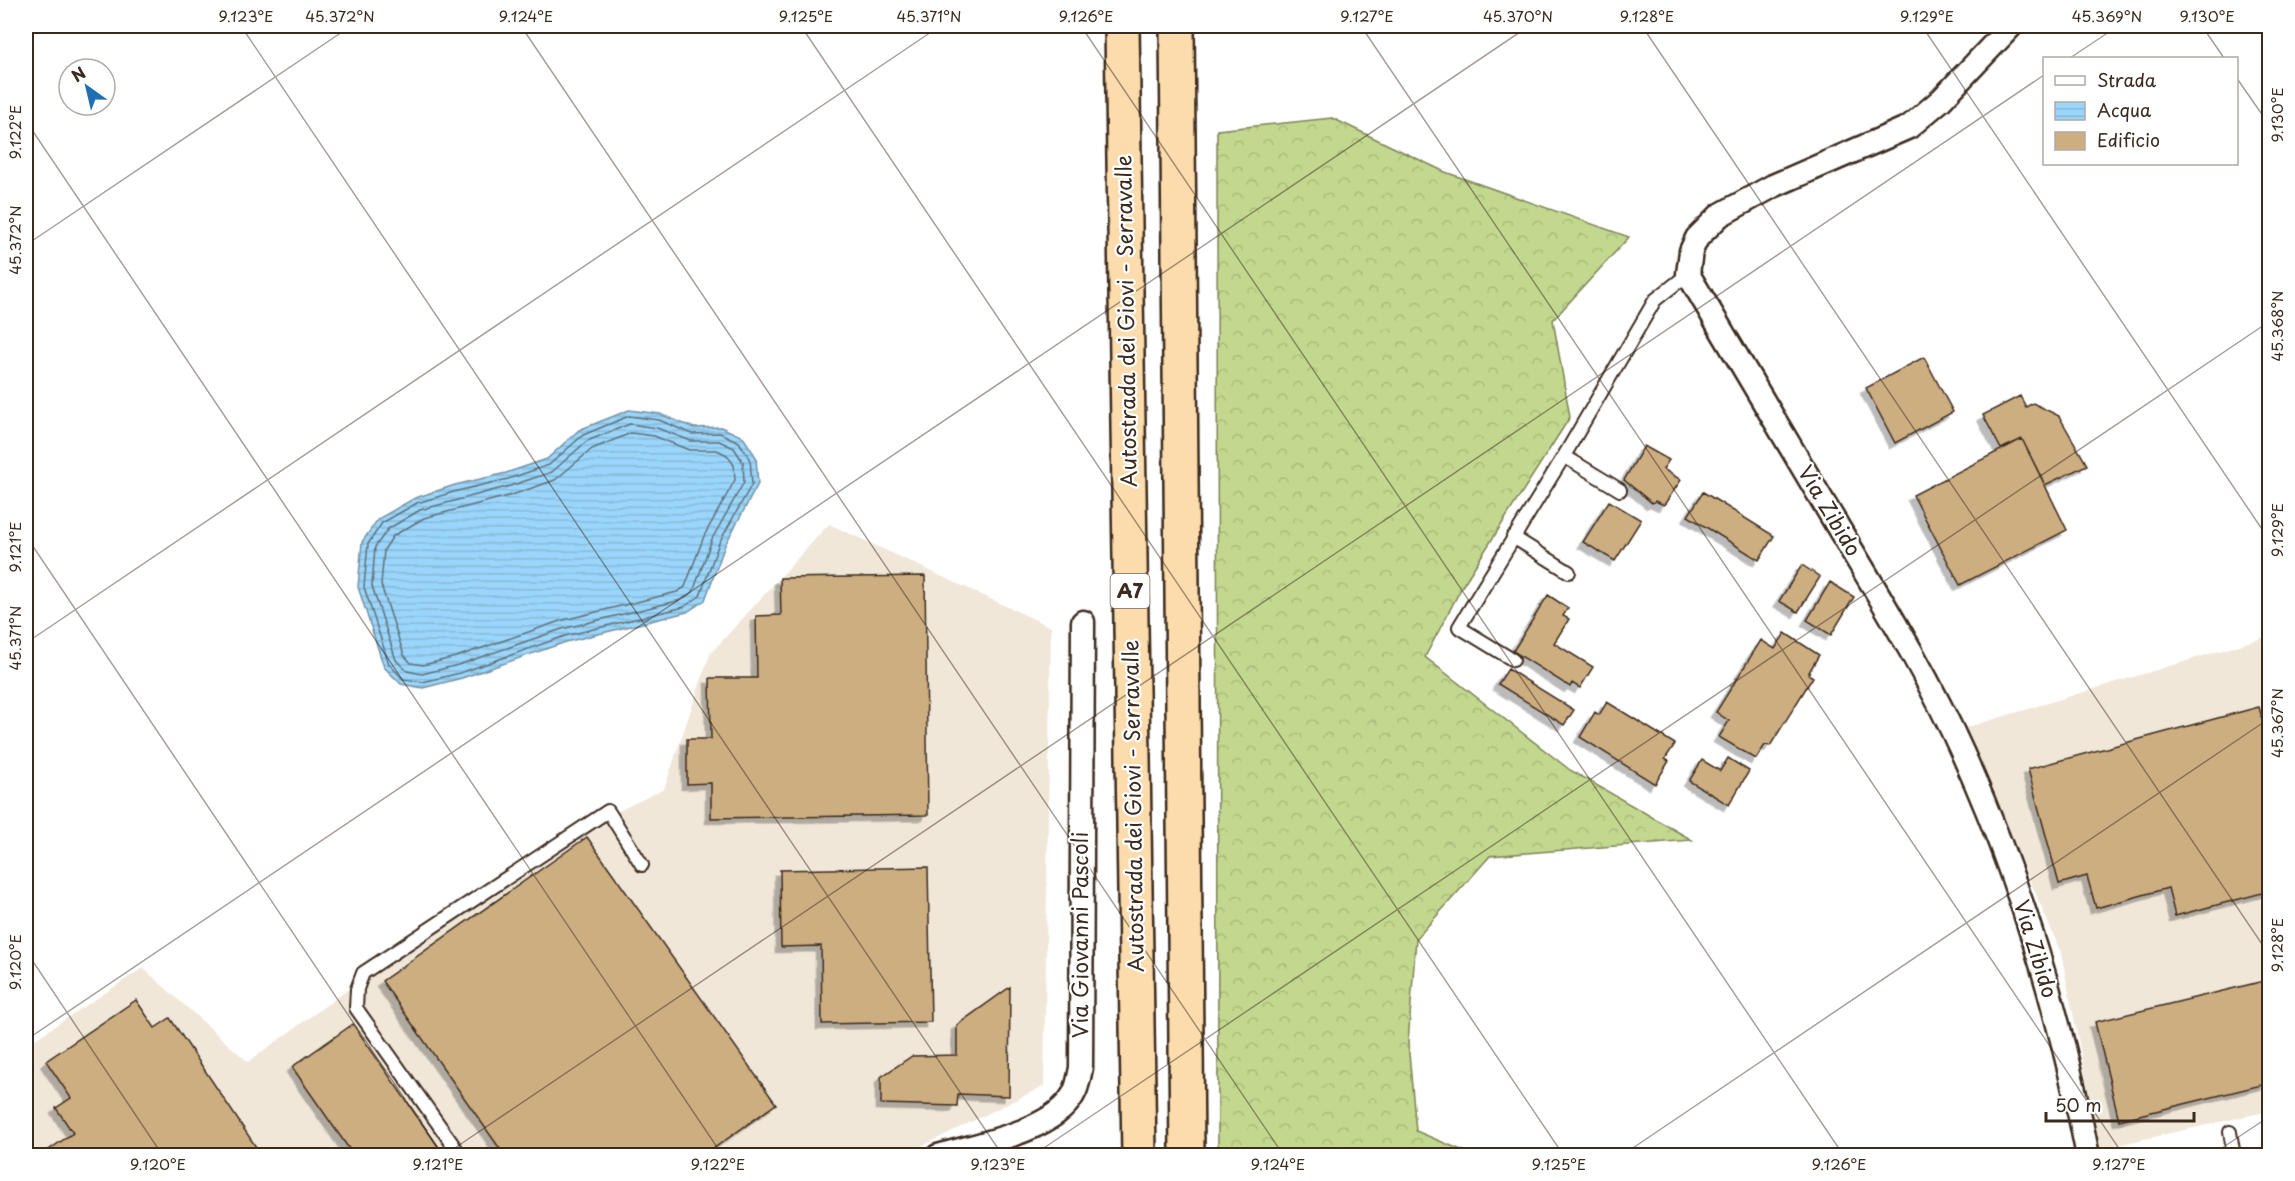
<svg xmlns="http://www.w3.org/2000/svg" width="2295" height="1181" font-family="'Playpen Sans',sans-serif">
	<defs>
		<pattern id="forest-crowns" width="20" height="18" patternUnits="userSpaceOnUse" patternTransform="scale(1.5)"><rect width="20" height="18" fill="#c2d88e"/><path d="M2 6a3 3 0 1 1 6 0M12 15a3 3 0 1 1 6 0" fill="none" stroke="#a8ba7a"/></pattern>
		<pattern id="water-rules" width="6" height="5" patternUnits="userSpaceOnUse" patternTransform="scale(1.5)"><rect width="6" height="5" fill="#9ad6fb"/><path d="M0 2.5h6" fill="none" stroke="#86b8d7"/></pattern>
		<filter id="shadow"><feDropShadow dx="-5.5" dy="5.5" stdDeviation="0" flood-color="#0004"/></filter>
	</defs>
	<rect width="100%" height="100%" fill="#fff"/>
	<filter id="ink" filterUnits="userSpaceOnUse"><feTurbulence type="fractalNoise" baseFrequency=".0167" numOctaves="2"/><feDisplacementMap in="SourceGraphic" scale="12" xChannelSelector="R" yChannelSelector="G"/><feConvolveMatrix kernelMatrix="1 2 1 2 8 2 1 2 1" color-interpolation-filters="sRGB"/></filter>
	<g filter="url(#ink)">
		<path fill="#f0e7d9" d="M 829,524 L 1051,627 L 1044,1086 L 904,1155 L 26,1156 L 26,1045 L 143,968 L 248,1062 L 546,846 L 664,789 L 710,654 Z
			M 2269,636 L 2269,1111 L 2100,1149 L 2061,953 L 1965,728 Z"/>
		<path fill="url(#forest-crowns)" stroke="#7e8156" stroke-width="1.5" d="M 1332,118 L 1445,172 L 1629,237 L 1553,320 L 1570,417 L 1463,585 L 1425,657 L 1570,770 L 1692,840 L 1490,856 L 1416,939 L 1408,1042 L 1416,1131 L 1473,1155 L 1345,1156 L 1306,1149 L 1265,1155 L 1218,1155 L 1217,130 Z"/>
		<path fill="url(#water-rules)" stroke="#7491a3" stroke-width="1.5" d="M 629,410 L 660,414 L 694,428 L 721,427 L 743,437 L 756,457 L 758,484 L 725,545 L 705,600 L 687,612 L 566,642 L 462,678 L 423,688 L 401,684 L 384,667 L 358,587 L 362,542 L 378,519 L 415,498 L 455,485 L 506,473 L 547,459 L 579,430 Z"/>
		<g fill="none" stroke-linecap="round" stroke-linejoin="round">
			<path stroke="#616f76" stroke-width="1.5" d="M 629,416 L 659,420 L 692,434 L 720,433 L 739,442 L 750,459 L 752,484 L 719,543 L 700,596 L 684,607 L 565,636 L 460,673 L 423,682 L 403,679 L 389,664 L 364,587 L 368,544 L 382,523 L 417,503 L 457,491 L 508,479 L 549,465 L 583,435 Z
				M 630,424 L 657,428 L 691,441 L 719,441 L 734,448 L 743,462 L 744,482 L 712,539 L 693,592 L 681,600 L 562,629 L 458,665 L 422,674 L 407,671 L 396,660 L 372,586 L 375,547 L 388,529 L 420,510 L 510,486 L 552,472 L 587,441 Z
				M 631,433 L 654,436 L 689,450 L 717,450 L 727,455 L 734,465 L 735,480 L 704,536 L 685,587 L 677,592 L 560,621 L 456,657 L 423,665 L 411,663 L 404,655 L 381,585 L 384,550 L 393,536 L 424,518 L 512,495 L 555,480 L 592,449 Z"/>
		</g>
		<path fill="#cdae81" stroke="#3b2a1e" stroke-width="1.5" filter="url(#shadow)" d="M 1924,357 L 1953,412 L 1895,443 L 1866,388 Z
			M 2020,396 L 2026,407 L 2033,403 L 2059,416 L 2087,465 L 2045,485 L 2022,439 L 2001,449 L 1983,415 Z
			M 2022,439 L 2067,530 L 1960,585 L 1913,495 Z
			M 1644,446 L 1669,460 L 1663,469 L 1681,480 L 1664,505 L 1655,501 L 1652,503 L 1624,480 Z
			M 1703,492 L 1774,536 L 1759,560 L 1688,516 Z
			M 1609,501 L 1641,520 L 1615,561 L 1583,542 Z
			M 1802,565 L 1820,577 L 1798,612 L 1779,601 Z
			M 925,576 L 928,815 L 711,818 L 711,783 L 687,784 L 687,739 L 711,739 L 710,678 L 757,678 L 756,616 L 781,615 L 780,578 Z
			M 1830,582 L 1854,597 L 1831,635 L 1807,620 Z
			M 1548,595 L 1568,608 L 1563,616 L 1569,619 L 1554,643 L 1593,667 L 1580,688 L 1572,683 L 1570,687 L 1513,651 Z
			M 1785,633 L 1819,655 L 1808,674 L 1813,677 L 1770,746 L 1765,745 L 1756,759 L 1719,737 L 1729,721 L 1716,712 L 1761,640 L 1775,649 Z
			M 1508,669 L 1574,710 L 1564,725 L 1498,684 Z
			M 1607,702 L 1675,744 L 1665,759 L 1669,761 L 1655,784 L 1580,737 L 1595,712 L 1599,715 Z
			M 2259,707 L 2270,747 L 2270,891 L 2175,916 L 2168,888 L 2096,908 L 2087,876 L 2059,884 L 2028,769 Z
			M 1728,758 L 1749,771 L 1729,805 L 1689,781 L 1702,760 L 1720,771 Z
			M 587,837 L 776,1104 L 703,1156 L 505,1156 L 382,981 Z
			M 928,867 L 931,1022 L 822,1024 L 821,946 L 781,947 L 780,870 Z
			M 2268,980 L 2270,1083 L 2119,1120 L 2095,1022 Z
			M 1010,987 L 1009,1096 L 958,1094 L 957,1106 L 881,1104 L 881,1077 L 912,1056 L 957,1055 L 957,1025 Z
			M 136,1000 L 155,1028 L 170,1018 L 262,1156 L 40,1156 L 73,1133 L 56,1108 L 71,1098 L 46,1061 Z
			M 353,1024 L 445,1156 L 354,1156 L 292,1067 Z"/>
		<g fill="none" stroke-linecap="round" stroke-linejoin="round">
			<g stroke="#3b2a1e" stroke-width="16">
				<path id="service" d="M 1564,456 L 1620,490
					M 1513,537 L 1569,572
					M 1513,660 L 1459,627 L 1564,456 L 1655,300 L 1688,274
					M 2230,1132 L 2234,1156
					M 461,1156 L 356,1008 L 357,989 L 363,973 L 608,811 L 642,865"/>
			</g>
			<g stroke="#3b2a1e" stroke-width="27">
				<path id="minor" d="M 2011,26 L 1941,100 L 1909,127 L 1773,186 L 1720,215 L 1697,238 L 1691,251 L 1688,274 C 1738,358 1788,443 1838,527 C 1882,601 1928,675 1963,754 C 2021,882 2061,1018 2088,1156
					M 938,1156 C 977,1144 1052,1132 1073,1095 C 1078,1087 1079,1077 1081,1068 L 1083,622"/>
			</g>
			<g stroke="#3b2a1e" stroke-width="38">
				<path id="motorway" d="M 1122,26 L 1139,1156
					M 1177,26 L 1187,1156"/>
			</g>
			<use href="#service" stroke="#fff" stroke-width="12"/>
			<use href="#minor" stroke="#fff" stroke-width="22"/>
			<use href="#motorway" stroke="#fcdcac" stroke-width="33"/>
		</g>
	</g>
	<path fill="none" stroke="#3b2a1e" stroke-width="1.5" stroke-opacity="0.45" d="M 241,26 L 1003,1156M 521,26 L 1284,1156M 801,26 L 1564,1156M 1081,26 L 1844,1156M 1361,26 L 2124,1156M 1642,26 L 2270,956M 1922,26 L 2270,541M 2202,26 L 2224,58M 2070,58 L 2118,26M 2236,77 L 2270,126M 26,121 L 723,1156M 26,245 L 351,26M 26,536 L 443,1156M 26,643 L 940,26M 26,951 L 163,1156M 26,1040 L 1529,26M 443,1156 L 2044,75M 1032,1156 L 2270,321M 1621,1156 L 2270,718M 2210,1156 L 2270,1116"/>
	<g text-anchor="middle" stroke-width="4.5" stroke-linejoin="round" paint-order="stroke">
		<rect fill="#fff" stroke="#766a62" stroke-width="1.5" x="1110.5" y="574" width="39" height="34" rx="4.5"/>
		<g font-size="20" font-weight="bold" fill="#3b2a1e">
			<text x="1130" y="598">A7</text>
		</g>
		<g font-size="21" fill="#3b2a1e" stroke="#fff">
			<text transform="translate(1127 321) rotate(-91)" y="7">Autostrada dei Giovi - Serravalle</text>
			<text transform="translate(1829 511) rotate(59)" y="7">Via Zibido</text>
			<text transform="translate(1134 806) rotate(-91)" y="7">Autostrada dei Giovi - Serravalle</text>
			<text transform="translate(1081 935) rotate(-90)" y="7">Via Giovanni Pascoli</text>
			<text transform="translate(2035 949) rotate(73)" y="7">Via Zibido</text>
		</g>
	</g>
	<rect width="2295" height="1181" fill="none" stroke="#fff" stroke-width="66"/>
	<rect x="2043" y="57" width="195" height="108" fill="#ffffff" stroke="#b1aaa5" stroke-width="1.5"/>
	<rect x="2055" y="76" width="30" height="9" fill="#ffffff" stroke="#b1aaa5" stroke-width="1.5"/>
	<text x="2097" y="87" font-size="18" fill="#3b2a1e">Strada</text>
	<rect x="2055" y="102" width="30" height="18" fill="url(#water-rules)" stroke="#b1aaa5" stroke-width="1.5"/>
	<text x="2097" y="117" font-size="18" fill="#3b2a1e">Acqua</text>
	<rect x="2055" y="132" width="30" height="18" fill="#cdae81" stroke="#b1aaa5" stroke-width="1.5"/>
	<text x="2097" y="147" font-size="18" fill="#3b2a1e">Edificio</text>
	<g transform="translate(87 87) rotate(326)"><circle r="28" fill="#ffffff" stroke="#b1aaa5" stroke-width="1.5"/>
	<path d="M0-4.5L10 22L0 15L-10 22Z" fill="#1f6fb2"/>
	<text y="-9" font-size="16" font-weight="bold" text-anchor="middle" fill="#3b2a1e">N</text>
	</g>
	<path d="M2046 1112v9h148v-9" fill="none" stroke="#3b2a1e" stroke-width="3"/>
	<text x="2055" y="1112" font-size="18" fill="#3b2a1e" stroke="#ffffff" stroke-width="4.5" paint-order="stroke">50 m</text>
	<rect x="33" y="33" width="2229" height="1115" fill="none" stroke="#3b2a1e" stroke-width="2"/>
	<g font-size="15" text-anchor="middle" fill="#3b2a1e">
		<text x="246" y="22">9.123°E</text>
		<text x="340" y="22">45.372°N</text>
		<text x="526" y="22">9.124°E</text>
		<text x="806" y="22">9.125°E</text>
		<text x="929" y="22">45.371°N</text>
		<text x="1086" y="22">9.126°E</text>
		<text x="1367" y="22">9.127°E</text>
		<text x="1518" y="22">45.370°N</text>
		<text x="1647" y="22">9.128°E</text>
		<text x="1927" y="22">9.129°E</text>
		<text x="2107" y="22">45.369°N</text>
		<text x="2207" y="22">9.130°E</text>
		<text transform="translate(2278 115) rotate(-90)" y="5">9.130°E</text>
		<text transform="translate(16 132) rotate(-90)" y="5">9.122°E</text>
		<text transform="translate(16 240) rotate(-90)" y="5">45.372°N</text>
		<text transform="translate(2278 326) rotate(-90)" y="5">45.368°N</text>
		<text transform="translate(2278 530) rotate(-90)" y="5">9.129°E</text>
		<text transform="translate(16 547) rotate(-90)" y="5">9.121°E</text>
		<text transform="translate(16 638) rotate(-90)" y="5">45.371°N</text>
		<text transform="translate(2278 723) rotate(-90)" y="5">45.367°N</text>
		<text transform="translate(2278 945) rotate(-90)" y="5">9.128°E</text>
		<text transform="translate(16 962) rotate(-90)" y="5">9.120°E</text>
		<text x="158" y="1170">9.120°E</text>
		<text x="438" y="1170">9.121°E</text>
		<text x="718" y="1170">9.122°E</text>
		<text x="998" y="1170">9.123°E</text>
		<text x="1278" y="1170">9.124°E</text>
		<text x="1559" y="1170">9.125°E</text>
		<text x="1839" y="1170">9.126°E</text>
		<text x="2119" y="1170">9.127°E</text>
	</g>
</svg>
